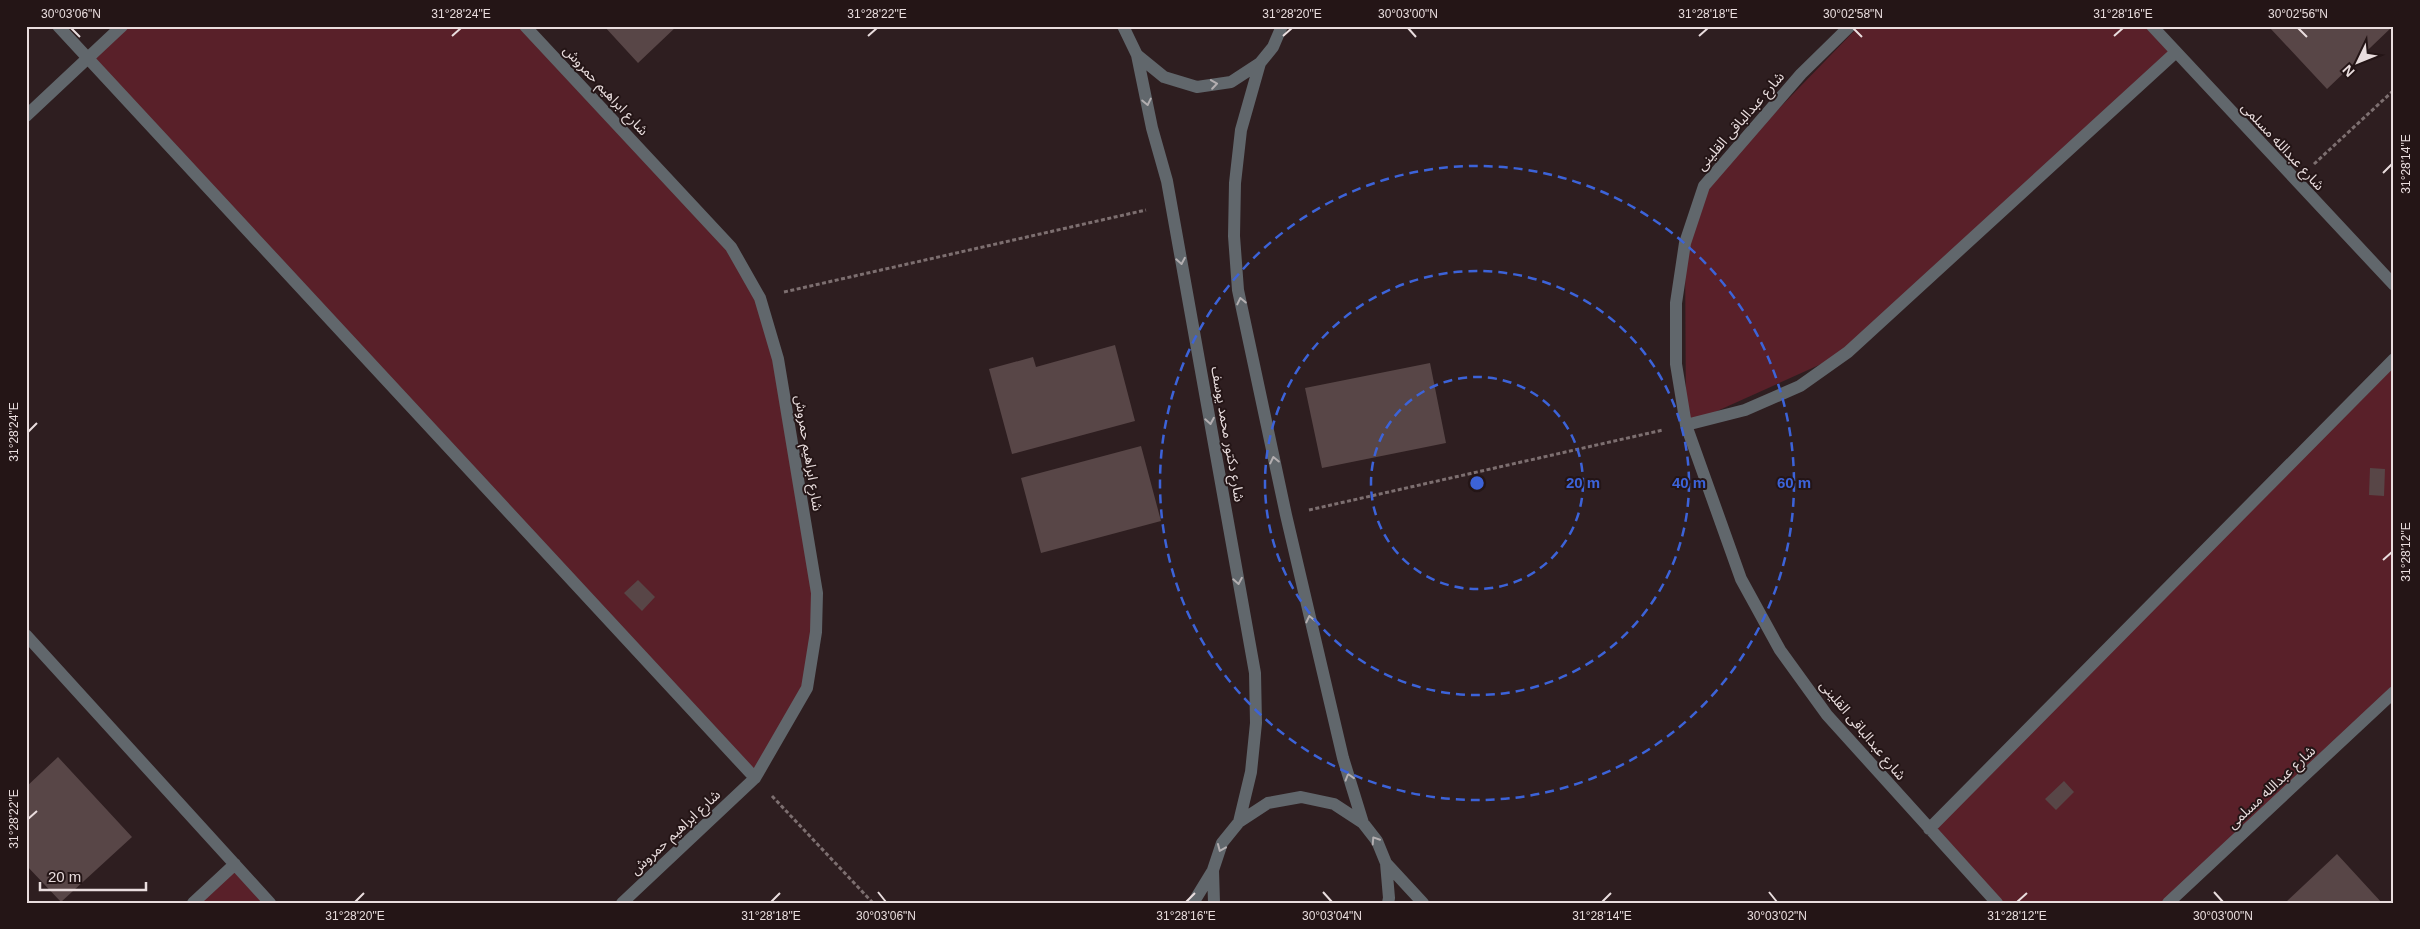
<svg xmlns="http://www.w3.org/2000/svg" width="2420" height="929" font-family="Helvetica,'Noto Sans Arabic',sans-serif">
	<rect width="100%" height="100%" fill="#2e1e20"/>
	<path fill="#592029" d="M 122,26 L 524,26 L 731,247 L 765,314 L 817,593 L 807,688 L 755,778 L 88,59 Z
		M 1859,26 L 2152,26 L 2176,52 L 1848,352 L 1686,425 L 1685,243 L 1704,186 Z
		M 2394,359 L 2394,692 L 2168,903 L 1997,903 L 1929,829 Z
		M 235,864 L 270,903 L 193,903 Z"/>
	<path fill="#584647" d="M 604,26 L 677,26 L 638,63 Z
		M 2272,26 L 2393,26 L 2327,89 L 2270,28 Z
		M 1115,345 L 1135,421 L 1012,454 L 989,369 L 1033,357 L 1036,367 Z
		M 1430,363 L 1446,443 L 1322,468 L 1305,388 Z
		M 1141,446 L 1161,521 L 1041,553 L 1021,478 Z
		M 2370,468 L 2385,469 L 2384,496 L 2369,495 Z
		M 638,580 L 655,597 L 642,611 L 624,593 Z
		M 58,757 L 132,837 L 61,902 L 26,865 L 26,787 Z
		M 2064,781 L 2074,792 L 2056,810 L 2045,799 Z
		M 2337,854 L 2382,903 L 2285,903 Z"/>
	<g fill="none" stroke-linecap="round" stroke-linejoin="round">
		<path stroke="#7d6f70" stroke-width="3" stroke-dasharray="4 2.5" stroke-linecap="butt" d="M 2314,164 L 2394,90
			M 784,292 L 1146,210
			M 1309,510 L 1663,430
			M 772,796 L 873,903"/>
		<path stroke="#61676c" stroke-width="12" d="M 58,26 L 755,778
			M 525,26 L 731,247 L 760,298 L 778,359 L 817,593 L 816,632 L 807,688 L 755,778 L 622,903
			M 1123,26 L 1137,55 L 1164,77 L 1197,87 L 1231,82 L 1260,63 L 1273,47 L 1282,26
			M 1850,26 L 1801,74 L 1704,186 L 1685,243 L 1676,303 L 1676,364 L 1686,425 L 1741,579 L 1780,650 L 1827,715 L 1997,903
			M 2152,26 L 2394,285
			M 1137,55 L 1152,128 L 1167,181 L 1255,673 L 1256,723 L 1251,772 L 1239,822
			M 1260,63 L 1241,130 L 1235,183 L 1234,236 L 1238,290 L 1286,515 L 1343,758 L 1363,823
			M 26,116 L 122,26
			M 1686,425 L 1745,410 L 1800,386 L 1848,352 L 2176,52
			M 26,635 L 270,903
			M 1929,829 L 2394,359
			M 1386,863 L 1423,903
			M 193,903 L 235,864
			M 1193,903 L 1212,872
			M 1214,903 L 1213,870 L 1222,843 L 1239,822 L 1268,803 L 1301,797 L 1334,804 L 1363,823 L 1377,841 L 1386,863 L 1389,898 L 1388,903
			M 2168,903 L 2394,692"/>
	</g>
	<defs><path id="oneway-chevron" d="M-2-3.5L2.5 0L-2 3.5" fill="none" stroke-width="1.6" stroke-linecap="round" stroke-linejoin="round" transform="scale(1.25)"/></defs>
	<g stroke="#b3aeb0">
		<use href="#oneway-chevron" transform="translate(1214 84) rotate(-8)"/>
		<use href="#oneway-chevron" transform="translate(1147 102) rotate(78)"/>
		<use href="#oneway-chevron" transform="translate(1181 261) rotate(80)"/>
		<use href="#oneway-chevron" transform="translate(1241 301) rotate(-102)"/>
		<use href="#oneway-chevron" transform="translate(1210 421) rotate(80)"/>
		<use href="#oneway-chevron" transform="translate(1274 460) rotate(-102)"/>
		<use href="#oneway-chevron" transform="translate(1238 581) rotate(80)"/>
		<use href="#oneway-chevron" transform="translate(1310 619) rotate(-103)"/>
		<use href="#oneway-chevron" transform="translate(1349 777) rotate(-107)"/>
		<use href="#oneway-chevron" transform="translate(1375 840) rotate(-123)"/>
		<use href="#oneway-chevron" transform="translate(1221 848) rotate(113)"/>
	</g>
	<path fill="none" stroke="#e9ddde" stroke-width="2" d="M 71,28 L 80,37M 1408,28 L 1416,37M 1853,28 L 1862,37M 2298,28 L 2307,37M 452,36 L 461,28M 868,36 L 877,28M 1283,36 L 1292,28M 1699,36 L 1708,28M 2114,36 L 2123,28M 2383,173 L 2392,164M 28,432 L 37,423M 2383,560 L 2392,552M 28,819 L 37,811M 878,892 L 886,902M 1323,892 L 1332,902M 1769,892 L 1777,902M 2214,892 L 2223,902M 355,902 L 364,893M 771,902 L 780,893M 1186,902 L 1195,893M 1602,902 L 1611,893M 2017,902 L 2027,893"/>
	<g fill="none" stroke="#3c63d9" stroke-width="2.5" stroke-dasharray="9 6">
		<circle cx="1477" cy="483" r="106"/>
		<circle cx="1477" cy="483" r="212"/>
		<circle cx="1477" cy="483" r="317"/>
	</g>
	<g text-anchor="middle" stroke-width="4" stroke-linejoin="round" paint-order="stroke">
		<g font-size="14" fill="#e9ddde" stroke="#241516">
			<text transform="translate(606 90) rotate(47)" y="5">شارع ابراهيم حمروش</text>
			<text transform="translate(1740 121) rotate(-49)" y="5">شارع عبدالباقى القلينى</text>
			<text transform="translate(2283 146) rotate(47)" y="5">شارع عبدالله مسلمى</text>
			<text transform="translate(1228 434) rotate(80)" y="5">شارع دكتور محمد يوسف</text>
			<text transform="translate(809 453) rotate(81)" y="5">شارع ابراهيم حمروش</text>
			<text transform="translate(1863 730) rotate(50)" y="5">شارع عبدالباقى القلينى</text>
			<text transform="translate(2271 787) rotate(-43)" y="5">شارع عبدالله مسلمى</text>
			<text transform="translate(675 832) rotate(-43)" y="5">شارع ابراهيم حمروش</text>
		</g>
	</g>
	<circle cx="1477" cy="483" r="8" fill="#3c63d9" stroke="#241516" stroke-width="2.5"/>
	<g font-size="15" text-anchor="middle" font-weight="bold" fill="#3c63d9" stroke="#241516" stroke-width="4" stroke-linejoin="round" paint-order="stroke">
		<text x="1583" y="488">20 m</text>
		<text x="1689" y="488">40 m</text>
		<text x="1794" y="488">60 m</text>
	</g>
	<rect width="2420" height="929" fill="none" stroke="#241516" stroke-width="55"/>
	<g transform="translate(2358 62) rotate(227)" stroke="#241516" stroke-width="4" paint-order="stroke">
	<path d="M0-4L9 19L0 12L-9 19Z" fill="#e9ddde"/>
	<text y="-8" font-size="14" font-weight="bold" text-anchor="middle" fill="#e9ddde">N</text>
	</g>
	<path d="M40 882v8h106v-8" fill="none" stroke="#e9ddde" stroke-width="2.5"/>
	<text x="48" y="882" font-size="15" fill="#e9ddde" stroke="#241516" stroke-width="4" paint-order="stroke">20 m</text>
	<rect x="28" y="28" width="2364" height="874" fill="none" stroke="#e9ddde" stroke-width="2"/>
	<g font-size="12" text-anchor="middle" fill="#e9ddde">
		<text x="71" y="18">30°03'06"N</text>
		<text x="461" y="18">31°28'24"E</text>
		<text x="877" y="18">31°28'22"E</text>
		<text x="1292" y="18">31°28'20"E</text>
		<text x="1408" y="18">30°03'00"N</text>
		<text x="1708" y="18">31°28'18"E</text>
		<text x="1853" y="18">30°02'58"N</text>
		<text x="2123" y="18">31°28'16"E</text>
		<text x="2298" y="18">30°02'56"N</text>
		<text transform="translate(2406 164) rotate(-90)" y="4">31°28'14"E</text>
		<text transform="translate(14 432) rotate(-90)" y="4">31°28'24"E</text>
		<text transform="translate(2406 552) rotate(-90)" y="4">31°28'12"E</text>
		<text transform="translate(14 819) rotate(-90)" y="4">31°28'22"E</text>
		<text x="355" y="920">31°28'20"E</text>
		<text x="771" y="920">31°28'18"E</text>
		<text x="886" y="920">30°03'06"N</text>
		<text x="1186" y="920">31°28'16"E</text>
		<text x="1332" y="920">30°03'04"N</text>
		<text x="1602" y="920">31°28'14"E</text>
		<text x="1777" y="920">30°03'02"N</text>
		<text x="2017" y="920">31°28'12"E</text>
		<text x="2223" y="920">30°03'00"N</text>
	</g>
</svg>
